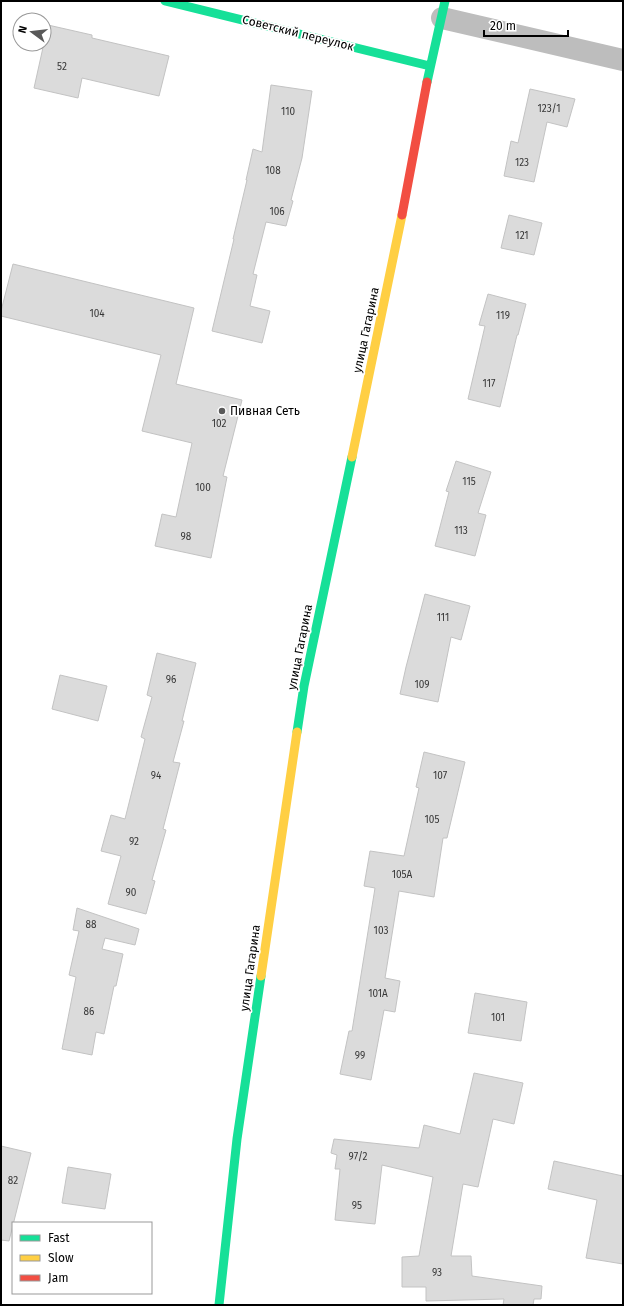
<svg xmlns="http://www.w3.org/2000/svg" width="624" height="1306" font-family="'Fira Sans',sans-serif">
	<rect width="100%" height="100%" fill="#fff"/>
	<path fill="#dbdbdb" stroke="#c3c3c3" d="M 48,25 L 92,35 L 92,38 L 169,56 L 159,96 L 82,78 L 78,98 L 34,88 Z
		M 271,85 L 312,91 L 302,158 L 291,200 L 293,201 L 286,226 L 266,222 L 253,274 L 257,275 L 250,306 L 270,311 L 262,343 L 212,331 L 234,239 L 233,239 L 247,180 L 246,180 L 253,149 L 262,152 Z
		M 530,89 L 575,99 L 567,127 L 547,122 L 534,182 L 504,176 L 511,141 L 518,143 Z
		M 509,215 L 542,223 L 534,255 L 501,248 Z
		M 13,264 L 194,308 L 176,384 L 242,400 L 223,476 L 227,477 L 211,558 L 155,546 L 162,514 L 176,517 L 192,443 L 142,431 L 161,355 L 1,316 L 1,311 Z
		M 488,294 L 526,304 L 518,335 L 517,335 L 500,407 L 468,399 L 485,326 L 479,325 Z
		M 456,461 L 491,472 L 478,513 L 486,515 L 475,556 L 435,546 L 449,492 L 446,491 Z
		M 425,594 L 470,606 L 461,640 L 451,637 L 438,702 L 400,694 L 406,667 Z
		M 157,653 L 196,663 L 182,721 L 184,721 L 173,762 L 180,763 L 163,829 L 166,830 L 152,880 L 155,881 L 146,914 L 108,904 L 121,856 L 101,851 L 111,815 L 125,819 L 145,739 L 141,737 L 152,697 L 147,695 Z
		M 60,675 L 107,686 L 98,721 L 52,709 Z
		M 424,752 L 465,762 L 447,838 L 443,838 L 434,897 L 399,891 L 385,978 L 400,981 L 395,1012 L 384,1010 L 371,1080 L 340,1074 L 349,1031 L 352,1031 L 375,888 L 364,886 L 370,851 L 404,856 L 419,788 L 416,787 Z
		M 77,908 L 139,929 L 135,945 L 105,938 L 102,949 L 123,954 L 116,986 L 114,986 L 104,1034 L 96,1032 L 92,1055 L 62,1049 L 76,977 L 69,975 L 79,931 L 73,930 Z
		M 475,993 L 527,1002 L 521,1041 L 468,1033 Z
		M 474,1073 L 523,1083 L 514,1124 L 493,1119 L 478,1187 L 463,1184 L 451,1256 L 471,1256 L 472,1276 L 542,1286 L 541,1299 L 534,1299 L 533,1305 L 503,1305 L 504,1299 L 426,1301 L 426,1287 L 402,1287 L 402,1257 L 419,1256 L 433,1177 L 382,1165 L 375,1224 L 335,1220 L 340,1169 L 335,1169 L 337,1155 L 331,1153 L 334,1139 L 419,1148 L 424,1125 L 460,1134 Z
		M 1,1146 L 31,1153 L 9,1241 L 1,1240 Z
		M 554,1161 L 623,1176 L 623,1264 L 586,1258 L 597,1200 L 548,1189 Z
		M 68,1167 L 111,1174 L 105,1209 L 62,1203 Z"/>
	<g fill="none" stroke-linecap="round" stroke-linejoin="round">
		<path stroke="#bdbdbd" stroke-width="22" d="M 442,18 L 623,60"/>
		<path stroke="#16e098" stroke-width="9" d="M 165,1 L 430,66
			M 427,82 L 445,1
			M 297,732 L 304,686 L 352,457
			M 219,1305 L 237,1139 L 261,976"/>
		<path stroke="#ffcf43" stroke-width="9" d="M 352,457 L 402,215
			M 261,976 L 297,732"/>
		<path stroke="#f24e42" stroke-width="9" d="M 402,215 L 427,82"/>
	</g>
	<circle fill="#595959" stroke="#fff" stroke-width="1.5" cx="222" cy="411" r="4"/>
	<g text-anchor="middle" stroke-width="3.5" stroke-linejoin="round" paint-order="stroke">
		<g font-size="10" fill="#373737">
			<text x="62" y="70">52</text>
			<text x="549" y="112">123/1</text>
			<text x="288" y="115">110</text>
			<text x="522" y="166">123</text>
			<text x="273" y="174">108</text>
			<text x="277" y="215">106</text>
			<text x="522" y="239">121</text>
			<text x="97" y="317">104</text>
			<text x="503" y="319">119</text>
			<text x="489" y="387">117</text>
			<text x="219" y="427">102</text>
			<text x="469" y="485">115</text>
			<text x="203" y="491">100</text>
			<text x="461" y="534">113</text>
			<text x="186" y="540">98</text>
			<text x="443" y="621">111</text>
			<text x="171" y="683">96</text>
			<text x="422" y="688">109</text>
			<text x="156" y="779">94</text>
			<text x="440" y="779">107</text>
			<text x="432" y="823">105</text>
			<text x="134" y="845">92</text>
			<text x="402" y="878">105А</text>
			<text x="131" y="896">90</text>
			<text x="91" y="928">88</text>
			<text x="381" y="934">103</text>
			<text x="378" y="997">101А</text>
			<text x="89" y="1015">86</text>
			<text x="498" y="1021">101</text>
			<text x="360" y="1059">99</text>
			<text x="358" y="1160">97/2</text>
			<text x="13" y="1184">82</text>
			<text x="357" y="1209">95</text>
			<text x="437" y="1276">93</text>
		</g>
		<g font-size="12" fill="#000" stroke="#fff">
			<text transform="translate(298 33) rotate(14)" y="4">Советский переулок</text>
			<text transform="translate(366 330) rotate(-78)" y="4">улица Гагарина</text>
			<text transform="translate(300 647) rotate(-79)" y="4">улица Гагарина</text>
			<text transform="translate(250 968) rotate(-82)" y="4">улица Гагарина</text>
		</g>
		<g font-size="12" fill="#000" stroke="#fff" text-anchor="start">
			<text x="230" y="415">Пивная Сеть</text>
		</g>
	</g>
	<rect width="624" height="1306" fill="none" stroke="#000000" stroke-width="4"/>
	<rect x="12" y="1222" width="140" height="72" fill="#ffffff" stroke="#999999"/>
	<rect x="20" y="1235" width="20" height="6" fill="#16e098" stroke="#999999"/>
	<text x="48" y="1242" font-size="12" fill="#000000">Fast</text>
	<rect x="20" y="1255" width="20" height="6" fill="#ffcf43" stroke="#999999"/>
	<text x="48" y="1262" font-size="12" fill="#000000">Slow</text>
	<rect x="20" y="1275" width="20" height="6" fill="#f24e42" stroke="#999999"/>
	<text x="48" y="1282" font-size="12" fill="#000000">Jam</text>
	<g transform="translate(32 32) rotate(285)"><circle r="19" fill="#ffffff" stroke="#999999"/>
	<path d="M0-3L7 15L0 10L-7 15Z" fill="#595959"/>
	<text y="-6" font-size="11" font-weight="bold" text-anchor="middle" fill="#000000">N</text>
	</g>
	<path d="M484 30v6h84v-6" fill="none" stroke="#000000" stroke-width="2"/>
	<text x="490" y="30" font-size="12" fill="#000000" stroke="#ffffff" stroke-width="3" paint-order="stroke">20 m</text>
</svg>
